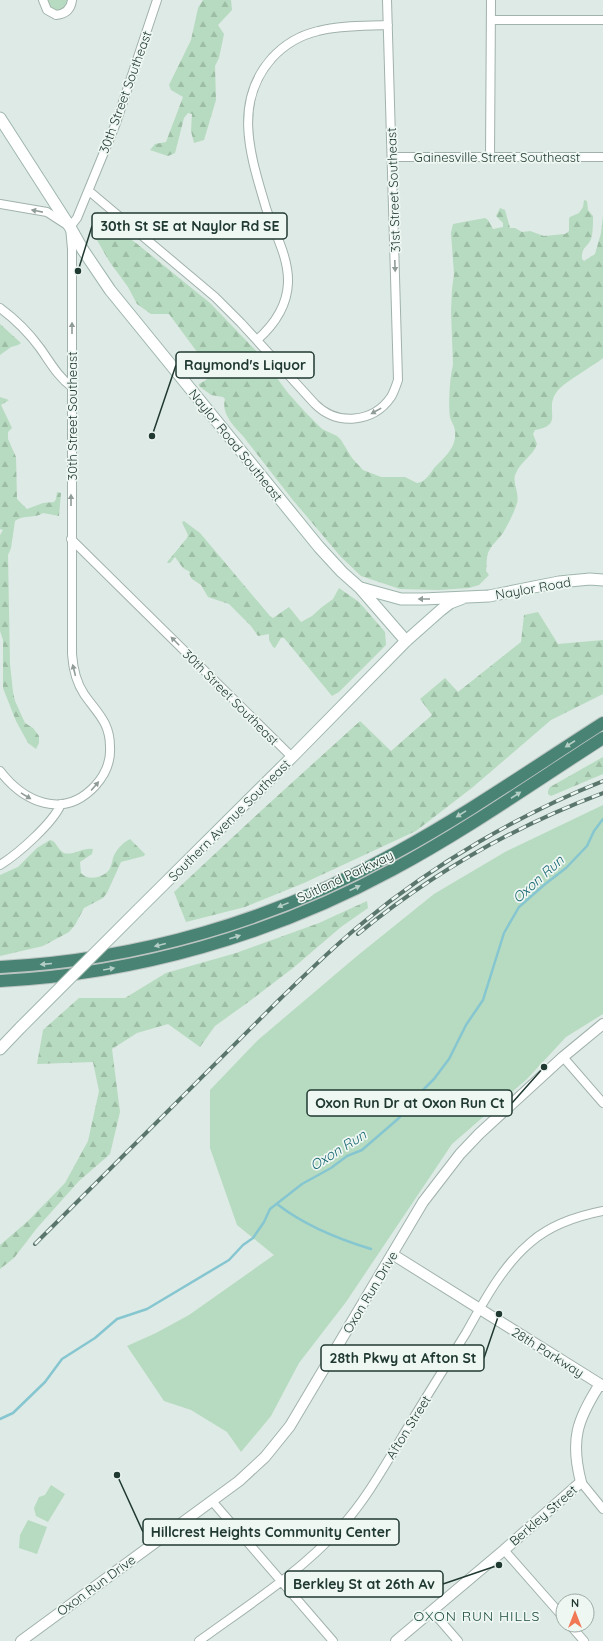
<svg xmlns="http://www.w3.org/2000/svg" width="603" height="1641" font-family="Quicksand,sans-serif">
	<defs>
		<pattern id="forest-firs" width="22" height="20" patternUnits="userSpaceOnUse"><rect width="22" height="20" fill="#b7dbc0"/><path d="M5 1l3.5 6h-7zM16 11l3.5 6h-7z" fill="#9dbda5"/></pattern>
	</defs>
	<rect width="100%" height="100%" fill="#deeae5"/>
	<path fill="#b7dbc0" d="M 46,0 L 68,0 C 68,7 64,9 58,12 L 50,9 Z
		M 603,805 L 603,1014 L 566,1037 L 527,1079 L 452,1144 L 346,1302 L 299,1363 L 271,1416 L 241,1452 L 227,1432 L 191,1410 L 164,1401 L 127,1346 L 156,1333 L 189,1315 L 274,1255 L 237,1225 L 210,1148 L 210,1090 L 258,1040 L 357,956 L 434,894 L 505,852 Z
		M 51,1485 L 65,1494 L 48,1522 L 36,1516 L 34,1508 L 39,1497 L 45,1495 Z
		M 28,1520 L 47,1527 L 37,1554 L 19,1548 L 20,1535 Z"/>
	<path fill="url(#forest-firs)" d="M 203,0 L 231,0 L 232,10 L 218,25 L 224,34 L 219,58 L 215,66 L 216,100 L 204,140 L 194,143 L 191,131 L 192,114 L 188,113 L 184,118 L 175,153 L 168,156 L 150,150 L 155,144 L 166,142 L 183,97 L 171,90 L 169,85 L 191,40 L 198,8 Z
		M 584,200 L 587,201 L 588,210 L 593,216 C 593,221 593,235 591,239 C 588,247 581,247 582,259 L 584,261 L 595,254 L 601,233 L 603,216 L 603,358 C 592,367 562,383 556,393 C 544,410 565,425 535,430 L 533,434 L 537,444 C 533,456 521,461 516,473 C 511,482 520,492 517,503 C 514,513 508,524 503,533 C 498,540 491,545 488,553 C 486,559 487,565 486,571 L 489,575 L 479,585 L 469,588 L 438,590 L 400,589 L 361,576 L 341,557 L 292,499 L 243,436 C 233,426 221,413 225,399 L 223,397 L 211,395 L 199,386 L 199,384 L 206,380 L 208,376 L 207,369 L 203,360 L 169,314 L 151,314 L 137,304 L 128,287 L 109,261 L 93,233 L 97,226 L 101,224 L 110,224 L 136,243 L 210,303 L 260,355 L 288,393 L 306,413 L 322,429 L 337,436 L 341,440 L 352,458 L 363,470 L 381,477 L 405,477 L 417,483 C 426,482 430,473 435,467 C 445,457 457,447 455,431 C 455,426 451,422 450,417 C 448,406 450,375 453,365 L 451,311 L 452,289 L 454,274 L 451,233 L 453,224 L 485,218 L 488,220 L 493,229 L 503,227 L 503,223 L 496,216 L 500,208 L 505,210 L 510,228 L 515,228 L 522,232 L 530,231 L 544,236 L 565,234 L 569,231 L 569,219 L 570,217 L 579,213 L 583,207 Z
		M 0,324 L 21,343 L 18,345 L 11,347 L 0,355 Z
		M 0,397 L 9,400 L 1,405 L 12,428 L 8,432 L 8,439 L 16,457 L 17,499 L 27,509 L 43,503 L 54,502 L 56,499 L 57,492 L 61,493 L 59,516 L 43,513 C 35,519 23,514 15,521 L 11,548 L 8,555 L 10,664 L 13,692 L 15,701 L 25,723 L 33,728 L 39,736 L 39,743 L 36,749 L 28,743 L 16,721 L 3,688 L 3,640 L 0,631 L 0,535 L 3,530 L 0,529 Z
		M 184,521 L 200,533 L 270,616 L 273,618 L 289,607 L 301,622 L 312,616 L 322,607 L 333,599 L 339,588 L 359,602 L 385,632 L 386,645 L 339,692 L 332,696 L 284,638 L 281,638 L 275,648 L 273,647 L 269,640 L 269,634 L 258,636 L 251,626 L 229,604 L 208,597 L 201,585 L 192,579 L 189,574 L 190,572 L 183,568 L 175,557 L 170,563 L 167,563 L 168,561 L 187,538 L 188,535 L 182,522 Z
		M 538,612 L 558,644 L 603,640 L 603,694 L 551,720 L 473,787 L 416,831 L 304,883 L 245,907 L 186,922 L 174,892 L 263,809 L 360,721 L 391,751 L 432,715 L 420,699 L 445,678 L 458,692 L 521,642 L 524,615 Z
		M 603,757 L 603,774 L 551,796 L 548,794 L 548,791 L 550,787 Z
		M 130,839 L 145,854 L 144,856 L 121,862 L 107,893 L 103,898 L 84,908 L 75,925 L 69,932 L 43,946 L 0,956 L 0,875 L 18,867 L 37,848 L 50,840 C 57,841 57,850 64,853 C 72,856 84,847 93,849 L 92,854 L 80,862 L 81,873 C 87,881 103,878 109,870 C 111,867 112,862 113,858 C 116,850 122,843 130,839 Z
		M 367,901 L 368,908 L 341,927 L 293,968 L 247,1003 L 215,1026 L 200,1047 L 168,1024 L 137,1033 L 112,1049 L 120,1112 L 110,1154 L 79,1181 L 37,1228 L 14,1258 L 0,1269 L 0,1245 L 28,1221 L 65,1183 L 88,1141 L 99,1091 L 93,1062 L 37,1064 L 43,1030 L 79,998 L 125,998 L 166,973 L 236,953 L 319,923 Z"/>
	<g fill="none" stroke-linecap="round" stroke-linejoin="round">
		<path stroke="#86c6d0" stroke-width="2.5" d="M 277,1204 C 304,1225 338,1239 371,1249
			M 0,1419 L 13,1413 L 45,1382 L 62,1359 L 95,1338 L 117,1319 L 147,1309 L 229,1260 L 243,1245 L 253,1238 L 264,1222 L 270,1209 L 302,1184 L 331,1168 L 347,1156 L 362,1150 L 399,1118 L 415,1098 L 434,1079 L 449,1059 L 466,1025 L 483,1000 L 504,933 L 519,907 L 544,885 L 566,868 L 587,846 L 594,831 L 603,819"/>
		<g stroke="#a1b2ac" stroke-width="10">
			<path id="minor" d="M 43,0 L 47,10 L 56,15 C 66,14 71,9 72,0
				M 491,20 L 603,20
				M 392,157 L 603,157
				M 490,157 L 491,0
				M 89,191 L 215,297 L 241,323 L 315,404 C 337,426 373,423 391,397 C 394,392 396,386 398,380 L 387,0
				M 0,204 L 47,212 L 67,225
				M 0,308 C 15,319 29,333 40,348 C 50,362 58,377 72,387
				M 257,340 C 274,325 287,306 288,283 C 289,257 274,232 266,208 C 251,157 232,103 272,58 C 284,45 301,35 318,31 C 341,25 365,26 388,25
				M 71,539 L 292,757
				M 0,771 C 24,802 63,820 95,786 C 105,775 111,762 110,747 C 110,722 97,713 84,694 C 76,682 73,668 72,654 L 72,249 L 70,227 L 77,218 L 116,123 L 157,0
				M 0,865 C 18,854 53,823 61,804
				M 563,1057 L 603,1103
				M 581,1482 L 603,1509
				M 212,1501 L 333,1641
				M 504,1550 L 563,1617
				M 432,1611 L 458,1641
				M 570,1625 L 584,1641
				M 199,1641 C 247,1606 301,1572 341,1527 C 365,1501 384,1467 402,1437 C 423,1402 445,1367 466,1333 C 484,1301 503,1265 531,1242 C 552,1224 577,1216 603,1211"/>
		</g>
		<g stroke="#a1b2ac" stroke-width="12">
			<path id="tertiary" d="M 392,1254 L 603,1386
				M 21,1641 L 239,1481 L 265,1457 L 290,1426 L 423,1202 L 460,1154 L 479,1134 L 563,1057 L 603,1024
				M 396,1641 L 504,1550 L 581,1482 C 570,1440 577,1420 600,1384"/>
		</g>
		<g stroke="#9eb6ac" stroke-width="13">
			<path id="secondary" d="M 0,118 L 70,227 L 83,250 L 110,290 L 319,547 L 342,572 L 360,588 L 406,641
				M 361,588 L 401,599 L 423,599 L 489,596 L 559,582 L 590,579 L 603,580
				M 139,909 L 292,757 L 406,641 L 441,610 L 450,603 L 463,598
				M 0,1049 L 21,1027"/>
		</g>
		<g stroke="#bcc4c2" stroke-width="14">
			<path id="trunk" d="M 0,967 C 139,960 274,920 395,853 C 467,814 534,767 603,723
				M 0,981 C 136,974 272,935 392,870 C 465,831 533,783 603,738"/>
		</g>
		<use href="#minor" stroke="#fff" stroke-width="8"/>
		<use href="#tertiary" stroke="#fff" stroke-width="10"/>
		<use href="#secondary" stroke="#fff" stroke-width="11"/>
		<use href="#trunk" stroke="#488373" stroke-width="12"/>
		<g stroke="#5a766d" stroke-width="4">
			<path id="rail" d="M 358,934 C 431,874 515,826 603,793
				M 35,1244 L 280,999 C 308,972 335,945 365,921 C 434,864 520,814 603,781"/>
		</g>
		<use href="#rail" stroke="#eff7f3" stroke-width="2.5" stroke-dasharray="8" stroke-linecap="butt"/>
		<g stroke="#9eb6ac" stroke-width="13" stroke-linecap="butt">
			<path id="secondary-bridge" d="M 21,1027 L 139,909"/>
		</g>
		<use href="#secondary-bridge" stroke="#fff" stroke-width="11"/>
	</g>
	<defs><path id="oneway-solid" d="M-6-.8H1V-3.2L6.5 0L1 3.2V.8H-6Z"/></defs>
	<g fill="#909c98">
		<use href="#oneway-solid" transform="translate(37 211) rotate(-169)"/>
		<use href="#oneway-solid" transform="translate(395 266) rotate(88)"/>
		<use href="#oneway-solid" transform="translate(72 328) rotate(-90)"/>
		<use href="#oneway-solid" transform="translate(376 411) rotate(151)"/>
		<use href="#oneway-solid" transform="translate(71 500) rotate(-90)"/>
		<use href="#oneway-solid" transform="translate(424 599) rotate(180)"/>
		<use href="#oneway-solid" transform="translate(175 641) rotate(-135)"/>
		<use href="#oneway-solid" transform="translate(74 670) rotate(-104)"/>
		<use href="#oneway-solid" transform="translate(95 786) rotate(-49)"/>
		<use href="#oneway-solid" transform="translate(26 796) rotate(31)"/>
	</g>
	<g fill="#b5cec6">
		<use href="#oneway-solid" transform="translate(570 744) rotate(147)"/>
		<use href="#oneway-solid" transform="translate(516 795) rotate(-33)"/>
		<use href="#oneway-solid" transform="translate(461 814) rotate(148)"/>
		<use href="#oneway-solid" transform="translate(355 888) rotate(-25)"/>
		<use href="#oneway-solid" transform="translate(283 905) rotate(158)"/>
		<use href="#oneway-solid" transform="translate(235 937) rotate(-18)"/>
		<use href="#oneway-solid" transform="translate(160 945) rotate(166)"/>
		<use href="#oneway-solid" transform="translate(46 964) rotate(175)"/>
		<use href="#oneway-solid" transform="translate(109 969) rotate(-10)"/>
	</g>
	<g text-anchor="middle" stroke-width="3.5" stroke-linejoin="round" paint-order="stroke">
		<g font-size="13" fill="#203a32" stroke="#eff7f3">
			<text transform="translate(125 92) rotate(-70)" y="5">30th Street Southeast</text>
			<text x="497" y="162">Gainesville Street Southeast</text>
			<text transform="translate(393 190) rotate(-92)" y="5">31st Street Southeast</text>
			<text transform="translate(72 416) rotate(-90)" y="5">30th Street Southeast</text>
			<text transform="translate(236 445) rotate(51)" y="5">Naylor Road Southeast</text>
			<text transform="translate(533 588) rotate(-10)" y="5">Naylor Road</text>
			<text transform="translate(231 697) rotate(45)" y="5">30th Street Southeast</text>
			<text transform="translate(229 820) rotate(-45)" y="5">Southern Avenue Southeast</text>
			<text transform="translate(345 876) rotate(-25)" y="5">Suitland Parkway</text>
			<text transform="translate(370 1292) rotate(-59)" y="5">Oxon Run Drive</text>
			<text transform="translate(548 1352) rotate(32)" y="5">28th Parkway</text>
			<text transform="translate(408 1427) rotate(-58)" y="5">Afton Street</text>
			<text transform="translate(543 1515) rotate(-41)" y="5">Berkley Street</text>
			<text transform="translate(96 1585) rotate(-36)" y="5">Oxon Run Drive</text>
		</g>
		<g font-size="14" font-style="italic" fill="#1b6875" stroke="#eff7f3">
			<text transform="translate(538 879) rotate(-42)" y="5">Oxon Run</text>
			<text transform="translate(338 1150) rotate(-32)" y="5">Oxon Run</text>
		</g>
		<g font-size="14" letter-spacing="1" fill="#1c4b3f" stroke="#eff7f3">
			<text x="477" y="1621">OXON RUN HILLS</text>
		</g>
	</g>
	<path fill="none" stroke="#203a32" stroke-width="1.5" d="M78 271L92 226M152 436L176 365M544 1067L512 1103M499 1314L484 1358M117 1475L143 1532M499 1565L443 1584"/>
	<g fill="#203a32" stroke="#eff7f3" stroke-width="1.5">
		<circle cx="78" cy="271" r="4"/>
		<circle cx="152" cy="436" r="4"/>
		<circle cx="544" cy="1067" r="4"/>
		<circle cx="499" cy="1314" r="4"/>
		<circle cx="117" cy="1475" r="4"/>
		<circle cx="499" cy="1565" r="4"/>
	</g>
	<g fill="#eff7f3" stroke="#203a32" stroke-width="1.5">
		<rect x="92" y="213" width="195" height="26" rx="4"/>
		<rect x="176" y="352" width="138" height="26" rx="4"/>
		<rect x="307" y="1090" width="205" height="26" rx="4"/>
		<rect x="321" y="1345" width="163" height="26" rx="4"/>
		<rect x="143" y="1519" width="256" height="26" rx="4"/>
		<rect x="285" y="1571" width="158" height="26" rx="4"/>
	</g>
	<g font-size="14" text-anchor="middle" font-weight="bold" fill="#203a32">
		<text x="190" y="231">30th St SE at Naylor Rd SE</text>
		<text x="245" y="370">Raymond's Liquor</text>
		<text x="410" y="1108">Oxon Run Dr at Oxon Run Ct</text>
		<text x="403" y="1363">28th Pkwy at Afton St</text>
		<text x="271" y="1537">Hillcrest Heights Community Center</text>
		<text x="364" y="1589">Berkley St at 26th Av</text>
	</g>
	<g transform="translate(575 1613)"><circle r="19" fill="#eff7f3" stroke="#9caba6"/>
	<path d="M0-3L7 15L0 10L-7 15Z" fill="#f17855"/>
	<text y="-6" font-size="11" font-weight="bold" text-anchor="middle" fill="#203a32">N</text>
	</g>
</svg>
